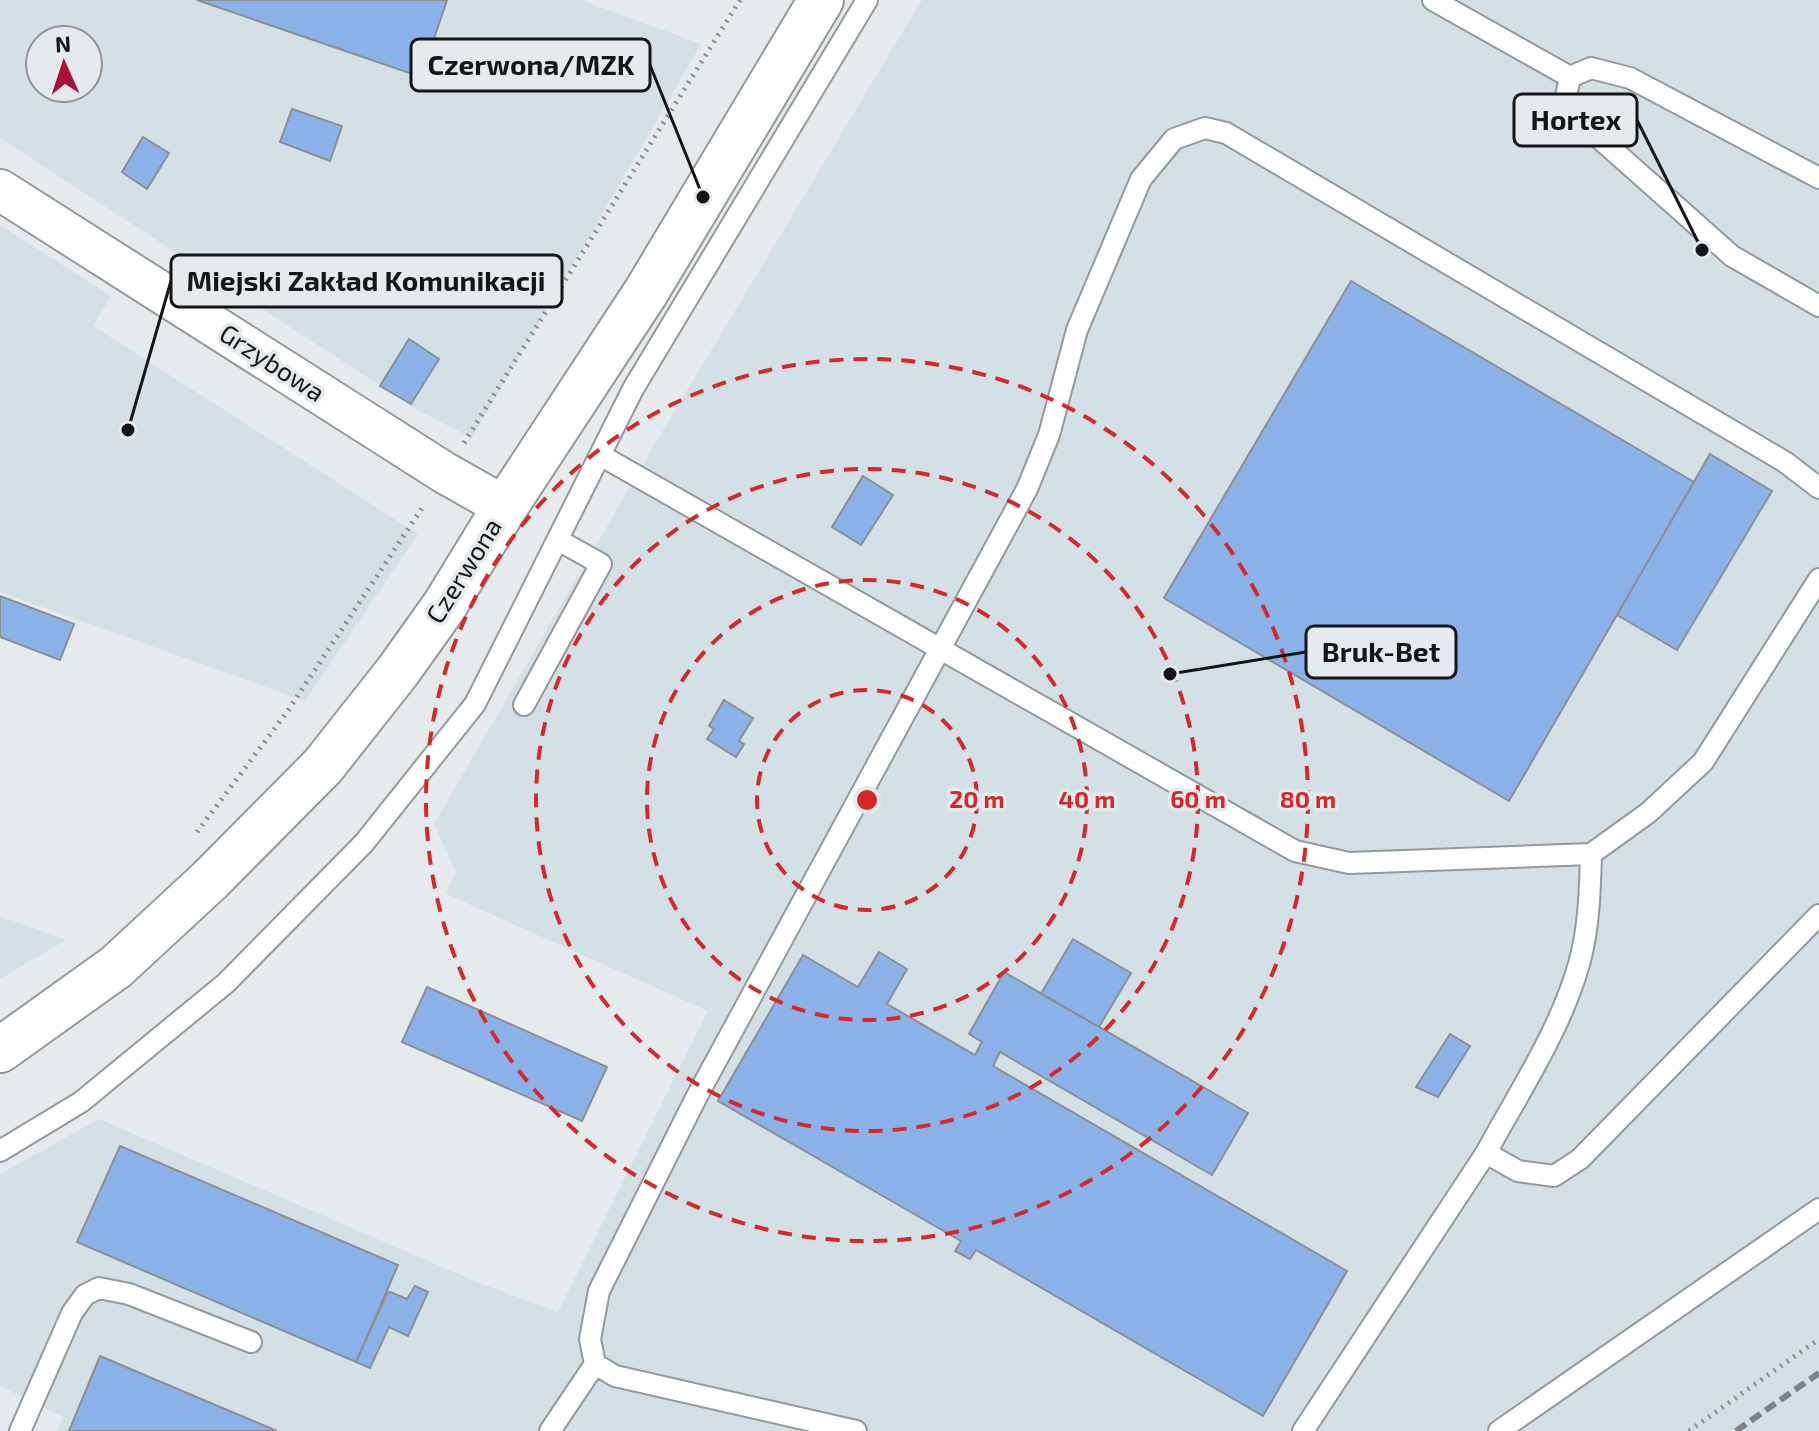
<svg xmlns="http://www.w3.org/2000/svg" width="1819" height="1431" font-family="'Exo 2',sans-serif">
	<rect width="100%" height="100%" fill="#e5eaec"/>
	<path fill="#d3e0e6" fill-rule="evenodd" d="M 0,0 L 581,0 L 701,44 L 472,438 L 419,411 L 0,138 ZM 40,40 L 88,40 L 88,88 L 40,88 Z
		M 922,0 L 1819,0 L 1819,1431 L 57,1431 L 63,1417 L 0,1386 L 0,1174 L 99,1119 L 482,1284 L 558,1312 L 708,1011 L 446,894 L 456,871 L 434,824 L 653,447 Z
		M 0,225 L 111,296 L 93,326 L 418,534 L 305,701 L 0,592 Z
		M 0,916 L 66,940 L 0,979 Z"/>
	<path fill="#8bb3ea" stroke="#8c8e92" stroke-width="2" d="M 197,0 L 447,0 L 421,77 Z
		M 292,109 L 342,126 L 330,161 L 280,142 Z
		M 143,137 L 169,153 L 147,189 L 122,172 Z
		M 1351,281 L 1694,482 L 1509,801 L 1164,598 Z
		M 409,339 L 439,359 L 411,404 L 380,386 Z
		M 1710,454 L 1772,491 L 1677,650 L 1617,615 Z
		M 863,476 L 893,495 L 861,545 L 832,527 Z
		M 0,596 L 74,624 L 60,660 L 0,637 Z
		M 724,700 L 753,718 L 739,741 L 744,744 L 736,757 L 707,739 L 714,729 L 709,726 Z
		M 1073,939 L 1131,973 L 1099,1027 L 1041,994 Z
		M 879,952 L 907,969 L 887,1004 L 975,1055 L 982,1042 L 969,1034 L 1004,972 L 1248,1113 L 1212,1175 L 1000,1052 L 993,1066 L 1347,1271 L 1263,1416 L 976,1250 L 970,1259 L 955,1251 L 961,1241 L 718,1101 L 803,955 L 858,987 Z
		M 427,987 L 607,1067 L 582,1121 L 402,1042 Z
		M 1450,1034 L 1470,1046 L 1438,1097 L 1416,1087 Z
		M 120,1146 L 398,1265 L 356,1362 L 77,1242 Z
		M 415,1286 L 428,1292 L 408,1336 L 389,1327 L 370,1368 L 356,1362 L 388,1291 L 407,1299 Z
		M 100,1356 L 161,1382 L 277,1431 L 69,1431 Z"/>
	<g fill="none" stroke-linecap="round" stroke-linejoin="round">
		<g stroke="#94999b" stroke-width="24">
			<path id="service" d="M 1433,0 L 1570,77
				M 1570,77 L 1565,101 L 1580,121 L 1732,256 L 1819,306
				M 1570,77 L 1591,68 L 1630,78 L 1819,178
				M 600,455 L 1295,851 L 1349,863 L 1591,854 L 1648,813 L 1703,762 L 1819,579
				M 524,705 L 601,564 L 558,540
				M 0,1151 L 81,1102 L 226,983 L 364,843 L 475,704 L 633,389 L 867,0
				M 1486,1153 C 1519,1092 1560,1031 1579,964 C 1589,929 1590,890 1591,854
				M 20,1431 L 72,1313 L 85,1295 L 99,1288 L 129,1294 L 251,1342
				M 550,1431 L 595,1364
				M 856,1431 L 615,1376 L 595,1364 L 590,1339 L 599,1291 L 697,1096 L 1027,489 L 1049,435 L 1077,330 L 1141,179 L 1174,139 L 1205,128 L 1226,133 L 1785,462 L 1819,488
				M 1303,1431 L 1486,1153 L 1518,1171 L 1554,1176 L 1580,1159 L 1819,915
				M 1499,1431 L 1819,1209"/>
		</g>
		<g stroke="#94999b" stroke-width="44">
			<path id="minor" d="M 0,190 L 445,473 L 505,507"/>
		</g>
		<g stroke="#94999b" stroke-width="48">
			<path id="secondary" d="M 0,1050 L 116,967 L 210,880 L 323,766 L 398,671 L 445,605 L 505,507 L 646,292 L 821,0"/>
		</g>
		<path stroke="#8a8d8f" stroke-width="5" stroke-dasharray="2 6" stroke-linecap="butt" d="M 464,443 L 740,0
			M 197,832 L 287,712 L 424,505
			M 1689,1431 L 1819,1339"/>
		<use href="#service" stroke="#fff" stroke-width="20"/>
		<use href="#minor" stroke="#fff" stroke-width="40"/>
		<use href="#secondary" stroke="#fff" stroke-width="44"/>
		<path stroke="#7e8183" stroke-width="6" stroke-dasharray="12 6" stroke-linecap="butt" d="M 1736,1431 L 1819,1373"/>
	</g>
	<g fill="none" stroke="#d62828" stroke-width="4" stroke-dasharray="14 10">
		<circle cx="867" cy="800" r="110"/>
		<circle cx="867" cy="800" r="220"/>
		<circle cx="867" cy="800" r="331"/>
		<circle cx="867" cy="800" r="441"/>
	</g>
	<g text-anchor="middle" stroke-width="7" stroke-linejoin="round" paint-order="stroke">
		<g font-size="26" fill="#141516" stroke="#e5eaec">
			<text transform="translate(272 363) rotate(33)" y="9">Grzybowa</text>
			<text transform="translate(464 571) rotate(-58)" y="9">Czerwona</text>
		</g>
	</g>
	<circle cx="867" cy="800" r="12" fill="#d62828" stroke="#e5eaec" stroke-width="4"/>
	<g font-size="24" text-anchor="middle" font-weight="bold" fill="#d62828" stroke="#e5eaec" stroke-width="7" stroke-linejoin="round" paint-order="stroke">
		<text x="977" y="808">20 m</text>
		<text x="1087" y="808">40 m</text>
		<text x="1198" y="808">60 m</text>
		<text x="1308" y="808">80 m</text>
	</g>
	<path fill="none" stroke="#141516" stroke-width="3" d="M703 197L650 65M1702 250L1637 120M128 430L171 281M1170 674L1306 652"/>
	<g fill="#141516" stroke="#e5eaec" stroke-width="3">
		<circle cx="703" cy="197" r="8"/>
		<circle cx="1702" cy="250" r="8"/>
		<circle cx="128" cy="430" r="8"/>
		<circle cx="1170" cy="674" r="8"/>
	</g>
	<g fill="#e5eaec" stroke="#141516" stroke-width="3">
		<rect x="411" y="39" width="239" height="52" rx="8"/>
		<rect x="1514" y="94" width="123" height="52" rx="8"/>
		<rect x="171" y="255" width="391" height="52" rx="8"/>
		<rect x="1306" y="626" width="150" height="52" rx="8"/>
	</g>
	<g font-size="28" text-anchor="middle" font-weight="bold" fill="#141516">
		<text x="531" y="75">Czerwona/MZK</text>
		<text x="1576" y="130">Hortex</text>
		<text x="366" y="291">Miejski Zakład Komunikacji</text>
		<text x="1381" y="662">Bruk-Bet</text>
	</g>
	<g transform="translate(64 64) rotate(357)"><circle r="38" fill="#e5eaec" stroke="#919596" stroke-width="2"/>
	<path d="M0-6L14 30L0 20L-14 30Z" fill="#a81038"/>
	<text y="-12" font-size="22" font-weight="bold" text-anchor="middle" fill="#141516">N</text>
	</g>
</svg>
